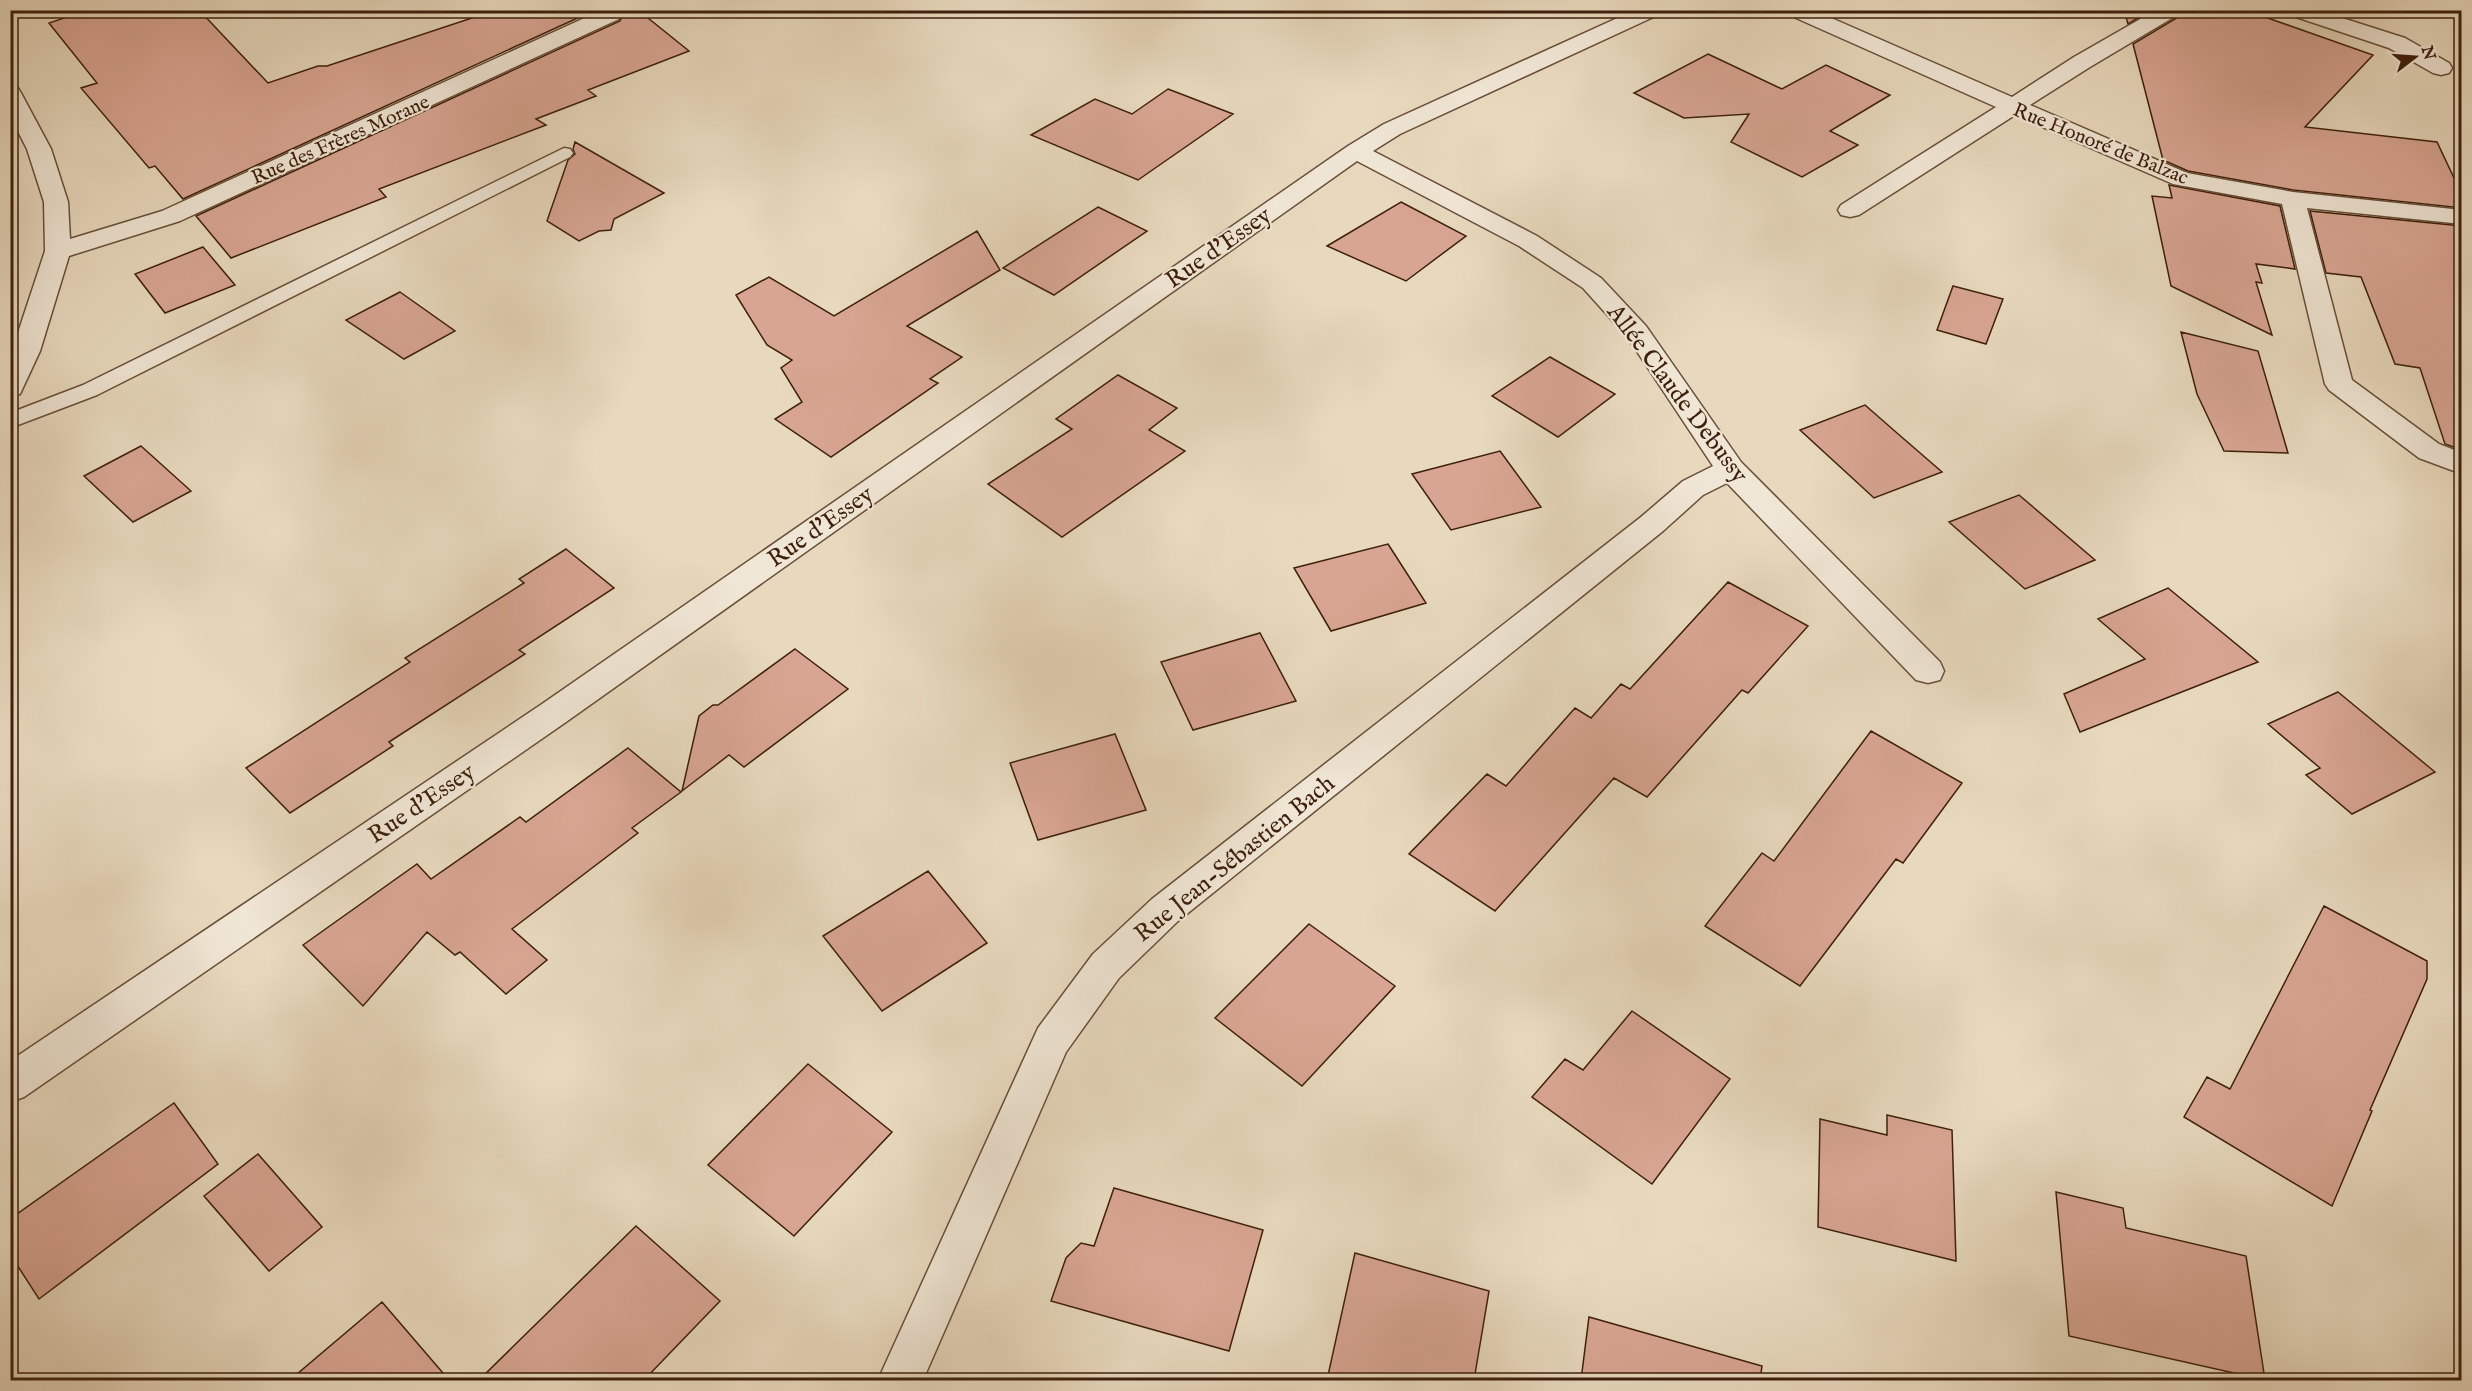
<svg xmlns="http://www.w3.org/2000/svg" width="2472" height="1391" font-family="'IM FELL English',serif">
	<rect width="100%" height="100%" fill="#e8d9be"/>
	<filter id="stains"><feTurbulence type="fractalNoise" baseFrequency=".00333" numOctaves="4"/><feColorMatrix values="0 0 0 0 .2 0 0 0 0 .09 0 0 0 0 .02 0 0 0 .5 -.17"/></filter>
	<radialGradient id="worn" r=".72"><stop offset=".6" stop-color="#630" stop-opacity="0"/><stop offset="1" stop-color="#630" stop-opacity=".3"/></radialGradient>
	<path fill="#d8a592" stroke="#3d1f0b" stroke-width="1.5" d="M 88,10 L 199,10 L 268,83 L 318,66 L 327,66 L 496,10 L 595,10 L 183,199 L 155,166 L 149,168 L 81,88 L 97,83 L 49,23 Z
		M 625,10 L 638,10 L 689,51 L 588,90 L 596,96 L 536,119 L 546,125 L 379,189 L 386,197 L 231,258 L 196,216 L 620,21 Z
		M 2124,10 L 2151,10 L 2128,24 Z
		M 2184,10 L 2245,10 L 2373,55 L 2305,127 L 2437,142 L 2462,195 L 2462,208 L 2293,190 L 2188,171 L 2163,160 L 2133,44 L 2180,16 Z
		M 1708,54 L 1782,89 L 1826,65 L 1890,95 L 1830,131 L 1858,145 L 1802,177 L 1731,142 L 1749,114 L 1684,118 L 1634,93 Z
		M 1168,89 L 1233,114 L 1138,180 L 1031,135 L 1095,99 L 1132,114 Z
		M 575,142 L 664,193 L 614,219 L 611,230 L 599,231 L 579,241 L 547,221 L 568,160 L 575,154 L 573,149 Z
		M 2169,185 L 2280,206 L 2295,269 L 2256,264 L 2262,283 L 2256,282 L 2272,335 L 2171,286 L 2152,196 L 2172,198 Z
		M 1401,202 L 1466,236 L 1406,281 L 1327,246 Z
		M 1098,207 L 1147,231 L 1054,295 L 1003,268 Z
		M 2310,211 L 2462,226 L 2462,450 L 2445,444 L 2420,368 L 2395,364 L 2361,277 L 2326,273 Z
		M 977,231 L 1000,270 L 907,326 L 962,357 L 930,379 L 938,383 L 831,457 L 775,419 L 802,402 L 781,368 L 792,360 L 767,345 L 736,295 L 769,277 L 834,316 Z
		M 203,247 L 235,285 L 165,313 L 135,274 Z
		M 1953,286 L 2003,299 L 1986,344 L 1937,330 Z
		M 400,292 L 455,331 L 404,359 L 346,320 Z
		M 2181,332 L 2258,351 L 2288,453 L 2224,451 L 2197,394 Z
		M 1550,357 L 1615,394 L 1558,437 L 1492,396 Z
		M 1118,375 L 1177,408 L 1149,430 L 1185,451 L 1062,537 L 988,484 L 1072,429 L 1056,419 Z
		M 1865,405 L 1897,433 L 1942,472 L 1874,498 L 1800,430 Z
		M 141,446 L 191,491 L 133,522 L 84,476 Z
		M 1500,451 L 1541,507 L 1451,530 L 1412,474 Z
		M 2019,495 L 2095,560 L 2025,589 L 1949,522 Z
		M 1388,544 L 1426,603 L 1331,631 L 1294,568 Z
		M 566,549 L 614,588 L 519,650 L 525,654 L 389,742 L 393,746 L 290,813 L 246,768 L 410,662 L 405,658 L 524,583 L 519,579 Z
		M 1728,582 L 1808,626 L 1748,693 L 1742,690 L 1647,797 L 1614,778 L 1495,911 L 1409,854 L 1487,774 L 1506,786 L 1575,708 L 1591,718 L 1621,684 L 1630,689 Z
		M 2168,588 L 2258,662 L 2080,732 L 2064,694 L 2145,659 L 2098,619 Z
		M 1260,633 L 1296,701 L 1193,730 L 1161,662 Z
		M 795,649 L 848,689 L 744,767 L 729,755 L 682,791 L 699,716 L 713,705 L 718,705 Z
		M 2338,692 L 2435,772 L 2352,814 L 2306,775 L 2320,768 L 2268,724 Z
		M 1871,731 L 1962,783 L 1903,863 L 1896,859 L 1800,986 L 1705,926 L 1762,853 L 1774,861 Z
		M 1115,734 L 1146,810 L 1038,840 L 1010,763 Z
		M 628,748 L 681,792 L 632,828 L 638,833 L 512,929 L 547,960 L 506,994 L 460,952 L 455,955 L 427,932 L 363,1006 L 303,945 L 417,864 L 431,879 L 520,817 L 526,822 Z
		M 928,871 L 987,943 L 882,1011 L 823,936 Z
		M 2324,906 L 2427,961 L 2427,979 L 2370,1110 L 2372,1111 L 2332,1206 L 2184,1117 L 2207,1077 L 2230,1089 Z
		M 1309,924 L 1395,986 L 1302,1086 L 1215,1018 Z
		M 1632,1011 L 1730,1079 L 1652,1184 L 1532,1097 L 1565,1059 L 1583,1070 Z
		M 808,1064 L 892,1132 L 794,1236 L 708,1165 Z
		M 174,1103 L 218,1164 L 39,1299 L 10,1254 L 10,1219 Z
		M 1887,1115 L 1952,1130 L 1956,1261 L 1818,1227 L 1820,1119 L 1887,1135 Z
		M 258,1154 L 322,1227 L 269,1271 L 204,1196 Z
		M 1114,1188 L 1263,1230 L 1229,1351 L 1051,1301 L 1066,1258 L 1081,1243 L 1094,1246 Z
		M 2056,1192 L 2123,1208 L 2126,1228 L 2246,1256 L 2265,1380 L 2069,1336 Z
		M 636,1226 L 720,1301 L 644,1380 L 479,1380 Z
		M 1355,1253 L 1489,1291 L 1474,1380 L 1327,1380 Z
		M 382,1302 L 449,1380 L 290,1380 Z
		M 1589,1317 L 1762,1366 L 1760,1380 L 1581,1380 Z"/>
	<g fill="none" stroke-linecap="round" stroke-linejoin="round">
		<g stroke="#684e38" stroke-width="3">
			<path id="lane" d="M 564,148 L 570,149 L 573,153 L 570,157 L 97,395 L 10,428 L 10,413 L 83,385 Z"/>
		</g>
		<g stroke="#684e38" stroke-width="3">
			<path id="street" d="M 602,10 L 623,10 L 619,19 L 180,221 L 69,256 L 40,351 L 20,394 L 10,397 L 10,357 L 45,251 L 44,202 L 27,149 L 10,116 L 10,86 L 18,88 L 21,93 L 51,149 L 68,202 L 70,239 L 162,211 Z
				M 1635,10 L 1663,10 L 1660,14 L 1400,134 L 1373,151 L 1537,236 L 1601,278 L 1646,326 L 1741,462 L 1940,662 L 1944,671 L 1940,680 L 1928,683 L 1916,680 L 1727,483 L 1703,495 L 1663,531 L 1178,921 L 1119,978 L 1066,1052 L 923,1380 L 878,1380 L 1038,1028 L 1093,954 L 1152,899 L 1641,517 L 1683,481 L 1713,466 L 1628,338 L 1583,288 L 1519,246 L 1357,161 L 566,722 L 24,1097 L 10,1102 L 10,1061 L 542,704 L 1348,146 L 1384,124 Z
				M 1784,10 L 1813,10 L 2012,97 L 2074,57 L 2156,10 L 2182,10 L 2179,14 L 2090,67 L 2030,105 L 2187,173 L 2293,192 L 2462,210 L 2462,224 L 2307,208 L 2352,380 L 2439,444 L 2462,453 L 2462,474 L 2419,458 L 2329,390 L 2325,384 L 2282,204 L 2173,184 L 2015,115 L 1859,215 L 1850,217 L 1841,215 L 1838,210 L 1841,205 L 1996,107 L 1787,14 Z
				M 2284,10 L 2317,10 L 2405,38 L 2449,63 L 2452,68 L 2449,73 L 2441,75 L 2433,73 L 2389,48 L 2287,14 Z"/>
		</g>
		<use href="#lane" fill="#f0e6d5" fill-rule="evenodd"/>
		<use href="#street" fill="#f0e6d5" fill-rule="evenodd"/>
	</g>
	<g text-anchor="middle" stroke-width="4.5" stroke-linejoin="round" paint-order="stroke">
		<g font-size="20" fill="#3d1f0b" stroke="#f0e6d5">
			<text transform="translate(340 139) rotate(-24)" y="7">Rue des Frères Morane</text>
			<text transform="translate(2101 143) rotate(22)" y="7">Rue Honoré de Balzac</text>
		</g>
		<g font-size="24" fill="#3d1f0b" stroke="#f0e6d5">
			<text transform="translate(1218 247) rotate(-35)" y="8">Rue d'Essey</text>
			<text transform="translate(1678 393) rotate(53)" y="8">Allée Claude Debussy</text>
			<text transform="translate(820 526) rotate(-35)" y="8">Rue d'Essey</text>
			<text transform="translate(421 803) rotate(-34)" y="8">Rue d'Essey</text>
			<text transform="translate(1234 858) rotate(-39)" y="8">Rue Jean-Sébastien Bach</text>
		</g>
	</g>
	<rect width="2472" height="1391" fill="none" stroke="#e8d9be" stroke-width="36"/>
	<rect x="12" y="12" width="2448" height="1367" fill="none" stroke="#3d1f0b" stroke-width="3"/>
	<rect x="18" y="18" width="2436" height="1355" fill="none" stroke="#3d1f0b" stroke-width="1.5"/>
	<g transform="translate(2415 57) rotate(73)" stroke="#f0e6d5" stroke-width="4.5" paint-order="stroke">
	<path d="M0-4.5L10 22L0 15L-10 22Z" fill="#3d1f0b"/>
	<text y="-9" font-size="16" font-weight="bold" text-anchor="middle" fill="#3d1f0b">N</text>
	</g>
	<rect width="100%" height="100%" filter="url(#stains)"/>
	<rect width="100%" height="100%" fill="url(#worn)"/>
</svg>
